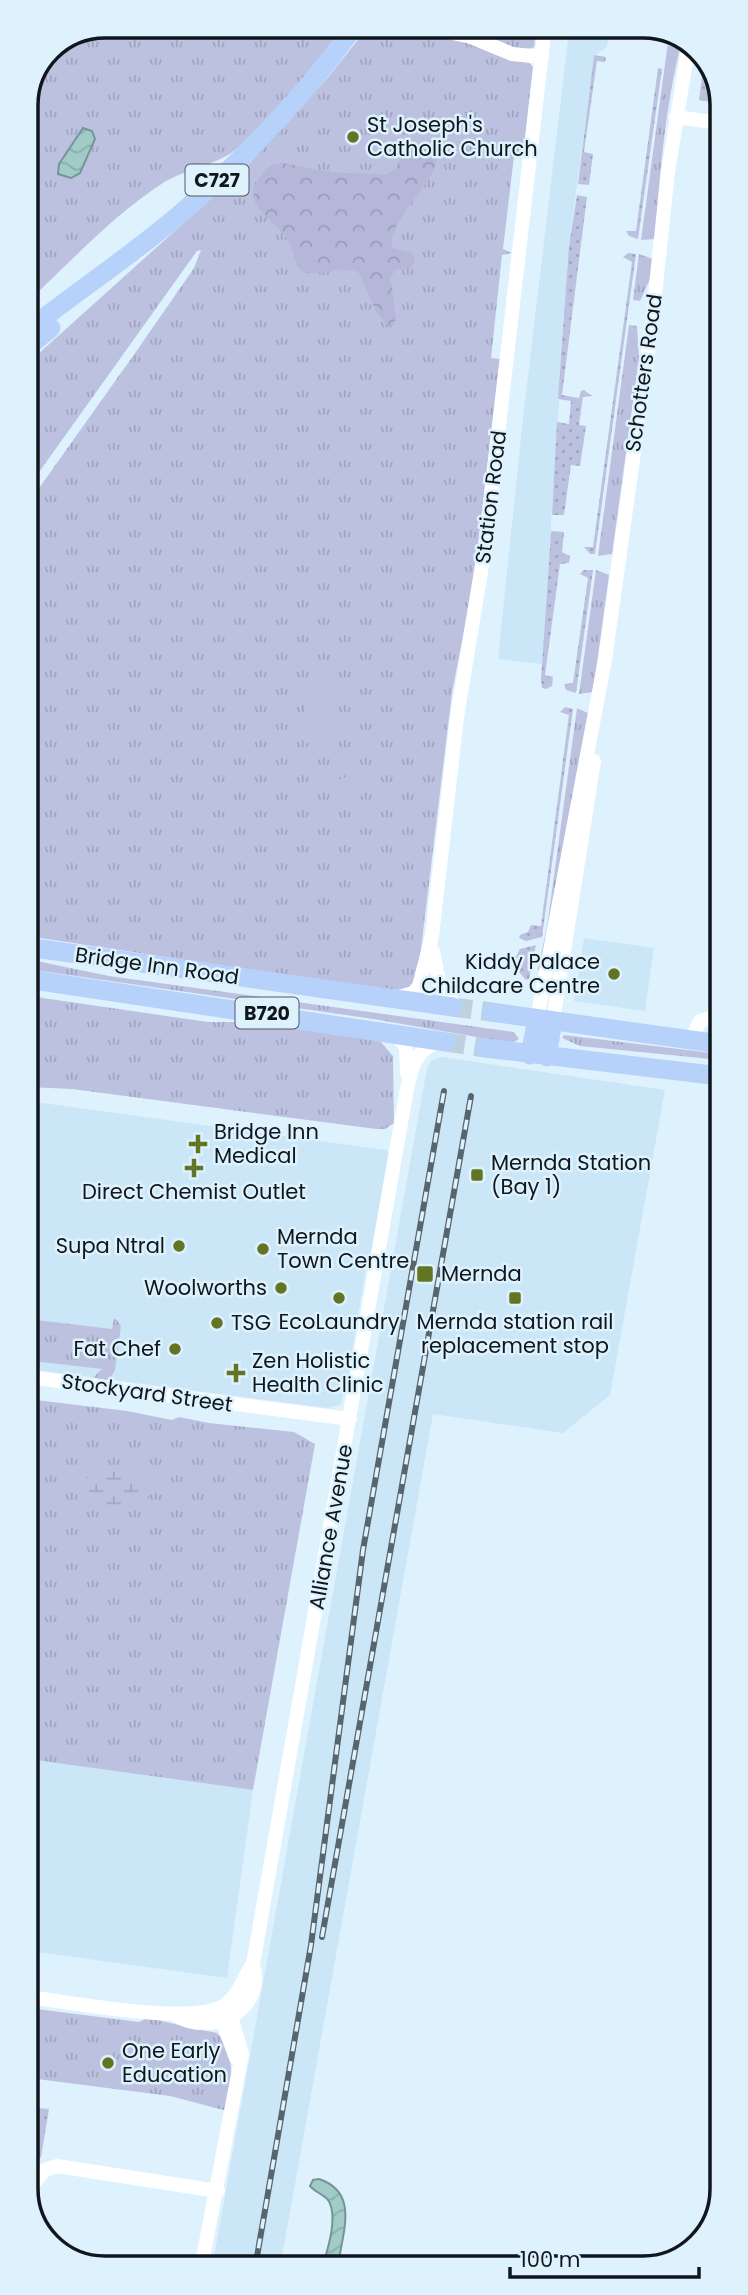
<svg xmlns="http://www.w3.org/2000/svg" width="748" height="2295" font-family="Poppins,sans-serif">
	<defs>
		<pattern id="grass-tufts" width="24" height="20" patternUnits="userSpaceOnUse" patternTransform="scale(1.75)"><rect width="24" height="20" fill="#bdc1e0"/><path d="M3 7l-1-3M5 7V3M7 7l1-3M15 17l-1-3M17 17v-4M19 17l1-3" fill="none" stroke="#a1a5c0"/></pattern>
		<pattern id="forest-crowns" width="20" height="18" patternUnits="userSpaceOnUse" patternTransform="scale(1.75)"><rect width="20" height="18" fill="#b4b7d7"/><path d="M2 6a3 3 0 1 1 6 0M12 15a3 3 0 1 1 6 0" fill="none" stroke="#9a9db8"/></pattern>
		<pattern id="wetland-marsh" width="20" height="14" patternUnits="userSpaceOnUse" patternTransform="scale(1.75)"><rect width="20" height="14" fill="#bdc1e0"/><path d="M1 5h8M5 5V1M11 12h8M15 12V8" fill="none" stroke="#a1a5c0"/></pattern>
		<pattern id="park-dots" width="8" height="8" patternUnits="userSpaceOnUse" patternTransform="scale(1.75)"><rect width="8" height="8" fill="#bdc1e0"/><path d="M2 2h.1M6 6h.1" fill="none" stroke="#a1a5c0" stroke-width="1.8" stroke-linecap="round"/></pattern>
		<pattern id="water-waves" width="16" height="10" patternUnits="userSpaceOnUse" patternTransform="scale(1.75)"><rect width="16" height="10" fill="#a0cbc7"/><path d="M0 5q4-4 8 0t8 0" fill="none" stroke="#89aeaa"/></pattern>
	</defs>
	<rect width="100%" height="100%" fill="#def2fe"/>
	<path fill="#cbe6f7" d="M 572,26 L 610,26 L 607,47 L 594,56 L 569,246 L 542,664 L 498,659 L 523,418 L 569,32 Z
		M 584,938 L 654,948 L 645,1011 L 574,1001 Z
		M 442,1057 L 665,1090 L 610,1395 L 563,1433 L 433,1414 L 280,2268 L 212,2268 L 427,1068 L 432,1060 Z
		M 28,1101 L 386,1150 L 389,1153 L 375,1250 L 368,1256 L 351,1358 L 354,1366 L 340,1405 L 327,1408 L 28,1369 Z
		M 28,1759 L 253,1790 L 227,1978 L 29,1951 Z"/>
	<path fill="url(#grass-tufts)" d="M 106,26 L 344,26 C 312,68 278,112 239,147 C 217,166 187,168 163,183 C 113,215 70,263 27,302 L 26,101 L 50,49 Z
		M 369,26 C 424,26 476,44 528,62 L 533,67 L 523,156 L 514,156 L 503,249 L 512,253 L 502,255 L 491,358 L 500,359 L 474,579 L 452,693 L 418,974 L 410,988 L 390,991 L 27,936 L 27,505 L 133,356 L 194,268 L 201,250 L 197,251 L 27,489 L 27,364 L 248,165 L 329,76 Z
		M 446,26 L 536,26 L 534,47 C 519,56 464,32 446,26 Z
		M 669,35 L 682,40 C 665,107 660,171 655,239 L 641,240 Z
		M 639,254 L 653,259 L 650,279 L 640,301 L 633,300 Z
		M 629,325 L 637,326 L 639,358 L 612,554 L 598,556 Z
		M 596,570 L 609,575 L 593,692 L 579,694 Z
		M 577,708 L 590,714 L 540,973 L 538,969 L 547,927 Z
		M 27,959 L 109,976 L 514,1032 L 519,1039 L 512,1043 L 373,1019 L 27,969 Z
		M 36,997 L 208,1022 L 258,1022 L 380,1041 L 393,1056 L 394,1123 L 385,1129 L 376,1129 L 72,1089 L 28,1087 L 27,998 Z
		M 564,1035 L 720,1054 L 720,1060 L 580,1046 L 562,1038 Z
		M 28,1319 L 112,1329 L 114,1319 L 117,1320 L 121,1326 L 115,1370 L 109,1380 L 93,1378 L 102,1369 L 41,1362 L 28,1369 L 34,1361 L 28,1359 Z
		M 28,1399 L 127,1411 L 172,1420 L 179,1417 L 209,1423 L 294,1432 L 315,1444 L 253,1790 L 28,1759 Z
		M 29,2008 L 139,2022 L 147,2018 L 217,2033 C 238,2055 230,2084 227,2111 L 170,2096 L 29,2078 Z"/>
	<path fill="url(#forest-crowns)" d="M 413,143 L 430,144 C 457,171 387,212 392,248 L 412,253 L 415,261 L 412,268 L 397,269 L 390,277 L 396,319 L 392,326 L 387,325 L 376,311 L 359,273 C 338,263 320,279 301,271 C 293,262 294,251 288,241 C 271,213 230,203 271,165 L 283,163 L 330,172 L 386,175 L 396,168 L 406,149 Z"/>
	<path fill="url(#wetland-marsh)" d="M 108,1470 C 129,1469 147,1473 150,1497 C 132,1515 95,1514 82,1490 C 84,1476 95,1472 108,1470 Z"/>
	<path fill="url(#park-dots)" d="M 594,55 L 606,57 L 605,62 L 597,61 L 584,152 L 593,154 L 589,185 L 578,184 Z
		M 704,61 L 719,85 L 719,103 L 699,100 Z
		M 658,68 L 662,69 L 638,239 L 629,236 L 626,231 L 636,231 Z
		M 577,195 L 587,197 L 562,395 L 579,398 L 581,391 L 584,390 L 592,396 L 583,397 L 579,425 L 586,426 L 580,466 L 571,465 L 564,515 L 552,515 L 557,422 L 569,424 L 571,401 L 558,399 L 569,246 Z
		M 628,253 L 636,254 L 595,554 L 590,554 L 584,547 L 593,547 L 632,262 L 623,257 Z
		M 551,531 L 564,532 L 562,552 L 570,556 L 569,563 L 560,564 L 545,675 L 553,677 L 552,686 L 546,689 L 542,688 L 541,679 Z
		M 584,570 L 593,570 L 576,693 L 566,690 L 564,684 L 573,683 L 588,578 L 580,574 Z
		M 565,707 L 573,709 L 542,937 L 526,941 L 519,938 L 520,935 L 528,932 L 531,925 L 541,926 L 569,715 L 560,712 Z
		M 536,945 L 529,979 L 526,980 L 512,964 L 520,949 Z
		M 29,2107 L 49,2109 L 41,2157 L 29,2171 Z"/>
	<path fill="#bdc1e0" d="M 312,680 L 335,683 L 338,687 L 331,741 L 327,745 L 305,743 L 302,739 L 308,683 Z
		M334 791a14 14 0 1 1 28 0a14 14 0 1 1-28 0Z"/>
	<path fill="url(#water-waves)" stroke="#759594" stroke-width="2" d="M 83,128 L 92,131 L 95,139 L 80,173 L 71,178 L 58,174 L 59,164 Z
		M 319,2179 C 362,2193 340,2238 338,2268 L 322,2268 C 327,2252 339,2216 328,2200 C 323,2194 315,2192 310,2186 L 313,2180 Z"/>
	<g fill="none" stroke-linecap="round" stroke-linejoin="round">
		<path stroke="#bfd1dc" stroke-width="19" stroke-dasharray="19 10" stroke-linecap="butt" d="M 453,1007 L 491,1012
			M 446,1042 L 485,1048"/>
		<path stroke="#fff" stroke-width="14" d="M 420,26 L 471,37 L 512,54 L 542,57
			M 676,117 L 719,123
			M 433,951 L 440,986 L 453,1003
			M 399,997 L 413,993 L 419,986 L 432,936 L 457,717 L 485,547 L 545,26
			M 537,1019 L 605,660 L 652,323 L 668,172 L 689,43
			M 553,1021 L 594,761
			M 395,1033 L 406,1047 L 407,1073
			M 691,1040 L 700,1021 L 720,1015
			M 28,1377 L 350,1419
			M 29,1997 C 70,2002 195,2027 226,2004 C 240,1994 243,1977 253,1964
			M 175,2015 C 212,2038 266,2011 253,1964 L 407,1089 C 412,1066 416,1048 441,1042
			M 220,2015 L 236,2058
			M 29,2189 L 45,2170 L 57,2166 L 218,2191
			M 201,2268 L 242,2054 L 227,2003"/>
		<path stroke="#b6d2fa" stroke-width="19" d="M 27,331 C 77,291 131,256 180,214 C 244,159 305,95 355,26
			M 27,348 L 51,328
			M 27,947 L 453,1007
			M 27,979 L 446,1042
			M 491,1012 L 720,1044
			M 485,1048 L 720,1076
			M 530,1055 L 537,1019
			M 547,1057 L 553,1021"/>
		<g stroke="#59656c" stroke-width="6">
			<path id="rail" d="M 322,1937 L 471,1096
				M 255,2268 L 311,1945 L 363,1550 L 444,1091"/>
		</g>
		<use href="#rail" stroke="#def2fe" stroke-width="3.5" stroke-dasharray="10" stroke-linecap="butt"/>
	</g>
	<g fill="#617524" stroke="#def2fe" stroke-width="2.5">
		<circle cx="353" cy="137" r="7"/>
		<circle cx="614" cy="974" r="7"/>
		<path d="M194.5 1133.5h7v7h7v7h-7v7h-7v-7h-7v-7h7z"/>
		<path d="M190.5 1157.5h7v7h7v7h-7v7h-7v-7h-7v-7h7z"/>
		<rect x="470" y="1168" width="14" height="14" rx="3.5"/>
		<circle cx="179" cy="1246" r="7"/>
		<circle cx="263" cy="1249" r="7"/>
		<rect x="416" y="1265" width="18" height="18" rx="3.5"/>
		<circle cx="281" cy="1288" r="7"/>
		<circle cx="339" cy="1298" r="7"/>
		<rect x="508" y="1291" width="14" height="14" rx="3.5"/>
		<circle cx="217" cy="1323" r="7"/>
		<circle cx="175" cy="1349" r="7"/>
		<path d="M232.5 1362.5h7v7h7v7h-7v7h-7v-7h-7v-7h7z"/>
		<circle cx="108" cy="2063" r="7"/>
	</g>
	<g text-anchor="middle" stroke-width="5" stroke-linejoin="round" paint-order="stroke">
		<g fill="#def2fe" stroke="#4e5960" stroke-width="2">
			<rect x="185.5" y="164.5" width="63" height="31" rx="5"/>
			<rect x="235.5" y="997.5" width="63" height="31" rx="5"/>
		</g>
		<g font-size="19" font-weight="bold" fill="#10171c">
			<text x="217" y="187">C727</text>
			<text x="267" y="1020">B720</text>
		</g>
		<g font-size="21" fill="#10171c" stroke="#def2fe" text-anchor="start">
			<text x="367" y="132">St Joseph's<tspan x="367" dy="24">Catholic Church</tspan></text>
			<text x="600" y="969" text-anchor="end">Kiddy Palace<tspan x="600" dy="24">Childcare Centre</tspan></text>
			<text x="214" y="1139">Bridge Inn<tspan x="214" dy="24">Medical</tspan></text>
			<text x="491" y="1170">Mernda Station<tspan x="491" dy="24">(Bay 1)</tspan></text>
			<text x="194" y="1199" text-anchor="middle">Direct Chemist Outlet</text>
			<text x="277" y="1244">Mernda<tspan x="277" dy="24">Town Centre</tspan></text>
			<text x="165" y="1253" text-anchor="end">Supa Ntral</text>
			<text x="441" y="1281">Mernda</text>
			<text x="267" y="1295" text-anchor="end">Woolworths</text>
			<text x="339" y="1329" text-anchor="middle">EcoLaundry</text>
			<text x="515" y="1329" text-anchor="middle">Mernda station rail<tspan x="515" dy="24">replacement stop</tspan></text>
			<text x="231" y="1330">TSG</text>
			<text x="161" y="1356" text-anchor="end">Fat Chef</text>
			<text x="252" y="1368">Zen Holistic<tspan x="252" dy="24">Health Clinic</tspan></text>
			<text x="122" y="2058">One Early<tspan x="122" dy="24">Education</tspan></text>
		</g>
		<g font-size="21" fill="#10171c" stroke="#def2fe">
			<text transform="translate(644 373) rotate(-82)" y="7">Schotters Road</text>
			<text transform="translate(491 497) rotate(-83)" y="7">Station Road</text>
			<text transform="translate(157 966) rotate(8)" y="7">Bridge Inn Road</text>
			<text transform="translate(147 1393) rotate(8)" y="7">Stockyard Street</text>
			<text transform="translate(331 1527) rotate(-80)" y="7">Alliance Avenue</text>
		</g>
	</g>
	<path d="M0 0H748V2295H0ZM105 38H643A67 67 0 0 1 710 105V2189A67 67 0 0 1 643 2256H105A67 67 0 0 1 38 2189V105A67 67 0 0 1 105 38Z" fill="#def2fe" fill-rule="evenodd"/>
	<path fill="none" stroke="#10171c" stroke-width="3.5" d="M105 38H643A67 67 0 0 1 710 105V2189A67 67 0 0 1 643 2256H105A67 67 0 0 1 38 2189V105A67 67 0 0 1 105 38Z"/>
	<path d="M510 2267v10h189v-10" fill="none" stroke="#10171c" stroke-width="3.5"/>
	<text x="520" y="2267" font-size="21" fill="#10171c" stroke="#def2fe" stroke-width="5" paint-order="stroke">100 m</text>
</svg>
